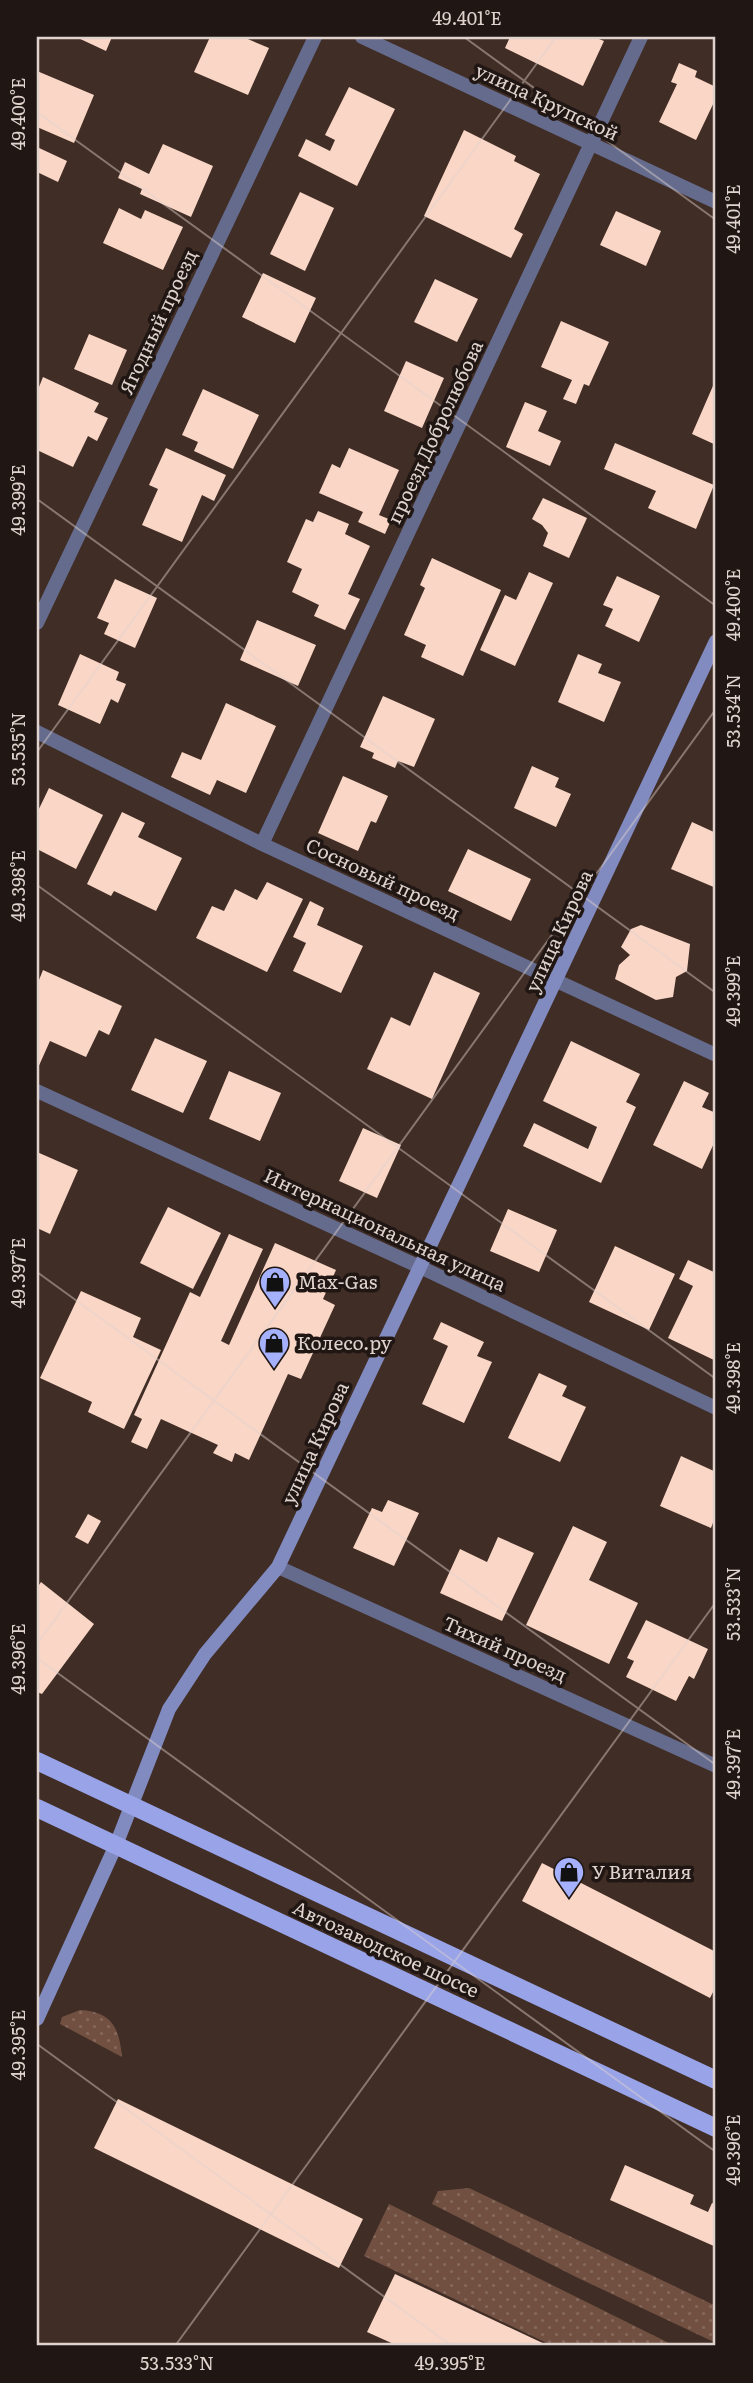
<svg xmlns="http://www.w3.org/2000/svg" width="753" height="2383" font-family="Literata,serif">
	<defs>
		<pattern id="grass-dots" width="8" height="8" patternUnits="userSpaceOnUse" patternTransform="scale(1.75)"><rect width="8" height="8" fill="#715042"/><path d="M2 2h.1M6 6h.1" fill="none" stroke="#85685c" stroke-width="1.8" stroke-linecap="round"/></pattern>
	</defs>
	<rect width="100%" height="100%" fill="#402d25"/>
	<path fill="url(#grass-dots)" d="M 80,2010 C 112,2012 119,2027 122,2057 L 60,2024 L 62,2017 Z
		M 469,2188 L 716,2306 L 716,2343 L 576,2277 L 432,2204 L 438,2191 Z
		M 389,2204 L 675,2346 L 553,2346 L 364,2256 Z"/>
	<path fill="#fad6c6" d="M 76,37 L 112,37 L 106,51 Z
		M 210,37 L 243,37 L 269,48 L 248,95 L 194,72 Z
		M 510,37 L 594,37 L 604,41 L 583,86 L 505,48 Z
		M 679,63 L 697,71 L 695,77 L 716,87 L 716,98 L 696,140 L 659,122 L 677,84 L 671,82 Z
		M 37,71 L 94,95 L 74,143 L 37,127 Z
		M 349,87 L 395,109 L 357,186 L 298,156 L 306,139 L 330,151 L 335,140 L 325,135 Z
		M 464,130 L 516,156 L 514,161 L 540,174 L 514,229 L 523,234 L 511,258 L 424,216 Z
		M 163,144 L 213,166 L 191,217 L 140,194 L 142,189 L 118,178 L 125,162 L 149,174 Z
		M 37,147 L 67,161 L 58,182 L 37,172 Z
		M 300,192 L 334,208 L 305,271 L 270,254 Z
		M 119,208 L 141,219 L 145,210 L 183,227 L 163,270 L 103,243 Z
		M 616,211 L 661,231 L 646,266 L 600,245 Z
		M 263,273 L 316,298 L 295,343 L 242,317 Z
		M 435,279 L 478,299 L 457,342 L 414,322 Z
		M 561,321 L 609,342 L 589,386 L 584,384 L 576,404 L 563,399 L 572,380 L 541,367 Z
		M 89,334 L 127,350 L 112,385 L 74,369 Z
		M 406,361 L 444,378 L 422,428 L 384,411 Z
		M 43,377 L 99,403 L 94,412 L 108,418 L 97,441 L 88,436 L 73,467 L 37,450 L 37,392 Z
		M 716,379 L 716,445 L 692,434 Z
		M 203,389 L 259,415 L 233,469 L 194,451 L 198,442 L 182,435 Z
		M 525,402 L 547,411 L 538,431 L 561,441 L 550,466 L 506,447 Z
		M 615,443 L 714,485 L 696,529 L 648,508 L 656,491 L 604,469 Z
		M 166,448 L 226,475 L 214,501 L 202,495 L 182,542 L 142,525 L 158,489 L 149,485 Z
		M 349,448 L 399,470 L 379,515 L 391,520 L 385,534 L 358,522 L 363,512 L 319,493 L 332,464 L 340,468 Z
		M 543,498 L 587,518 L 569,558 L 543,546 L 548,533 L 542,525 L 532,519 Z
		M 318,511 L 349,524 L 345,534 L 370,546 L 348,594 L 360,599 L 345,630 L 314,616 L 319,605 L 292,592 L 302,569 L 287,562 L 306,519 L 313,522 Z
		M 432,558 L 501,590 L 463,676 L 421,657 L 426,645 L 404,635 L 425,588 L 420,585 Z
		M 529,572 L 553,583 L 515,666 L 480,650 L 505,595 L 516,600 Z
		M 617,576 L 660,596 L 639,642 L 605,626 L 613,609 L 603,605 Z
		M 115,579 L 157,598 L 135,648 L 104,634 L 109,623 L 97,618 Z
		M 257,620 L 316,645 L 298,686 L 240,660 Z
		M 80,654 L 119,672 L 116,680 L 126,684 L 118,703 L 111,699 L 100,724 L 58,705 Z
		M 578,654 L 602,664 L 598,673 L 621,682 L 604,722 L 558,702 Z
		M 383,696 L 435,719 L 414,767 L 398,761 L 395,768 L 372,758 L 374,753 L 360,747 Z
		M 226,703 L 276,726 L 246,793 L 217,780 L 210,795 L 171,777 L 182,752 L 201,760 Z
		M 532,766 L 559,778 L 555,787 L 571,794 L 556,827 L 514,808 Z
		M 343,776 L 388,796 L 376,823 L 371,821 L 358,851 L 318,833 Z
		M 49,788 L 103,815 L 76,869 L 37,849 L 37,813 Z
		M 122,812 L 145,823 L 138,837 L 182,858 L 156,911 L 114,891 L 111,896 L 87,884 Z
		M 692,822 L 716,833 L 716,888 L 671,869 Z
		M 468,849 L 531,879 L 511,921 L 448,891 Z
		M 267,882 L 303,899 L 267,972 L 196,938 L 212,906 L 224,911 L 235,889 L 257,900 Z
		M 310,901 L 324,908 L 317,925 L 363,946 L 341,993 L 293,971 L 306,943 L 293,937 Z
		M 641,925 L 690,944 L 687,971 L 676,977 L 673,997 L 656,1000 L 615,979 L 619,965 L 630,955 L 621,947 L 631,929 Z
		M 43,970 L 122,1006 L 109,1035 L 99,1030 L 86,1057 L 50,1041 L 37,1070 L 37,985 Z
		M 434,972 L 480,993 L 432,1099 L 367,1069 L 391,1017 L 410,1026 Z
		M 155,1038 L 207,1061 L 183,1113 L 131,1090 Z
		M 571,1041 L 640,1074 L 626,1102 L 636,1107 L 601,1183 L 523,1146 L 534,1123 L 588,1149 L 597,1127 L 543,1101 Z
		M 229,1071 L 281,1093 L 260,1141 L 209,1119 Z
		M 684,1081 L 709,1093 L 702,1107 L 716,1113 L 716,1139 L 702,1169 L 653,1145 Z
		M 363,1128 L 401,1145 L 377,1198 L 339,1181 Z
		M 37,1152 L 78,1170 L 50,1234 L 37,1228 Z
		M 168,1207 L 221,1233 L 193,1289 L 140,1263 Z
		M 508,1209 L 557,1230 L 539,1272 L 490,1251 Z
		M 229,1234 L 263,1249 L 221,1341 L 229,1345 L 275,1243 L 336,1270 L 323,1299 L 335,1305 L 301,1379 L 288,1374 L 249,1460 L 235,1453 L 232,1462 L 213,1453 L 218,1445 L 161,1419 L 147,1449 L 131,1442 L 142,1419 L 134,1415 L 190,1292 L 200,1297 Z
		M 615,1246 L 675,1274 L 649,1330 L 589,1302 Z
		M 688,1260 L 716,1273 L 716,1361 L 668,1338 L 693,1286 L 679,1279 Z
		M 81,1291 L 141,1318 L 133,1337 L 161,1350 L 124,1429 L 88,1412 L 92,1402 L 40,1378 Z
		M 441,1322 L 484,1342 L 477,1356 L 492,1362 L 464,1423 L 422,1404 L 448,1346 L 433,1339 Z
		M 539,1373 L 567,1386 L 562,1396 L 586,1407 L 560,1462 L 508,1438 Z
		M 681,1456 L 716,1472 L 716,1515 L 711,1528 L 660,1506 Z
		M 388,1500 L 419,1513 L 394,1566 L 353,1548 L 372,1508 L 382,1512 Z
		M 88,1514 L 101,1521 L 88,1544 L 75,1537 Z
		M 573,1526 L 607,1542 L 589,1580 L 638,1603 L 609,1664 L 526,1625 Z
		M 498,1537 L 534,1553 L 502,1621 L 440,1593 L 460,1549 L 487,1562 Z
		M 41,1582 L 94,1624 L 42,1694 L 37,1692 L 37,1588 Z
		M 646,1620 L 708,1649 L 694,1679 L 689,1676 L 676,1701 L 626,1677 L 634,1661 L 627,1658 Z
		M 542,1863 L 716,1952 L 716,1986 L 710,1998 L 522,1901 Z
		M 118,2099 L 363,2219 L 339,2268 L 94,2148 Z
		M 625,2165 L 694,2195 L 690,2204 L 708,2212 L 712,2203 L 716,2204 L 716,2247 L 610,2200 Z
		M 395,2274 L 549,2346 L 398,2346 L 367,2332 Z"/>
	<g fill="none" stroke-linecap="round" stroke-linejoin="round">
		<path stroke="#656b8d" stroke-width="14" d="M 362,37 L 716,202
			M 37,623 L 315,37
			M 37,732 L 262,844 L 716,1055
			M 262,844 L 641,37
			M 37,1091 L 420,1267 L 716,1408
			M 278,1567 L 716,1766"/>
		<path stroke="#828bc0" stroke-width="14" d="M 37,2019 L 116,1845 L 169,1709 L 205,1654 L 278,1567 L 716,641"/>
		<path stroke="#98a3e8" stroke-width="18" d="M 37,1761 L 716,2080
			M 37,1808 L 716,2128"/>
	</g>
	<path fill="none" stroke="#e0d3ce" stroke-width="2" stroke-opacity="0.45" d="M 464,37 L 716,220M 37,112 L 716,606M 37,499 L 716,993M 37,752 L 556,37M 37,885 L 716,1379M 37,1272 L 716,1765M 37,1644 L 716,709M 37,1658 L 716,2152M 37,2044 L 452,2346M 175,2346 L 716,1602"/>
	<defs>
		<g id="shop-pin" transform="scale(1.575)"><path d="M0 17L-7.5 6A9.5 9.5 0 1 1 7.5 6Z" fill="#a5b1fc" stroke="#201714"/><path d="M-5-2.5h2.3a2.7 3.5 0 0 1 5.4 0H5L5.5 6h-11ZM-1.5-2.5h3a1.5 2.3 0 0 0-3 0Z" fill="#111"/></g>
	</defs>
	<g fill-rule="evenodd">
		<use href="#shop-pin" x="275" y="1282"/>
		<use href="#shop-pin" x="274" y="1343"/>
		<use href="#shop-pin" x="569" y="1872"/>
	</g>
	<g text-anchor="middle" stroke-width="7" stroke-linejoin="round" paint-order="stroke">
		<g font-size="19" fill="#e0d3ce" stroke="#201714">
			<text transform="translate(547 102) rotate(25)" y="7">улица Крупской</text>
			<text transform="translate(158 322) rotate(-65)" y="7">Ягодный проезд</text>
			<text transform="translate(435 432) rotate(-65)" y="7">проезд Добролюбова</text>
			<text transform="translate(383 879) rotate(25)" y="7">Сосновый проезд</text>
			<text transform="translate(559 931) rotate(-65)" y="7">улица Кирова</text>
			<text transform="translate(385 1230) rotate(25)" y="7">Интернациональная улица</text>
			<text transform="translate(315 1443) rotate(-65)" y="7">улица Кирова</text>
			<text transform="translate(505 1649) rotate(24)" y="7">Тихий проезд</text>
			<text transform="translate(386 1949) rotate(25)" y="7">Автозаводское шоссе</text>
		</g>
		<g font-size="19" fill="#e0d3ce" stroke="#201714" text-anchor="start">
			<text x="298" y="1289">Max-Gas</text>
			<text x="297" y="1350">Колесо.ру</text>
			<text x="592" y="1879">У Виталия</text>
		</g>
	</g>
	<rect width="753" height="2383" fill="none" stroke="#201714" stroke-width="77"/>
	<rect x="38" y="38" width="676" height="2306" fill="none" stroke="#e0d3ce" stroke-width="2.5"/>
	<g font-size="18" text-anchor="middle" fill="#e0d3ce">
		<text x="467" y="25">49.401°E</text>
		<text transform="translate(19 114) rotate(-90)" y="6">49.400°E</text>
		<text transform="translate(734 219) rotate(-90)" y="6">49.401°E</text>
		<text transform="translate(19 500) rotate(-90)" y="6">49.399°E</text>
		<text transform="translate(734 605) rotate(-90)" y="6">49.400°E</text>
		<text transform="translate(734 711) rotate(-90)" y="6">53.534°N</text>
		<text transform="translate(19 749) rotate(-90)" y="6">53.535°N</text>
		<text transform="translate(19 886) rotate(-90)" y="6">49.398°E</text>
		<text transform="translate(734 991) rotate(-90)" y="6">49.399°E</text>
		<text transform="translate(19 1273) rotate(-90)" y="6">49.397°E</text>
		<text transform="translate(734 1378) rotate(-90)" y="6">49.398°E</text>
		<text transform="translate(734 1604) rotate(-90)" y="6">53.533°N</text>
		<text transform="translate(19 1659) rotate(-90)" y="6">49.396°E</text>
		<text transform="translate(734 1764) rotate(-90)" y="6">49.397°E</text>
		<text transform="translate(19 2045) rotate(-90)" y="6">49.395°E</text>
		<text transform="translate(734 2150) rotate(-90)" y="6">49.396°E</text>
		<text x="177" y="2370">53.533°N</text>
		<text x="450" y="2370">49.395°E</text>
	</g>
</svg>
